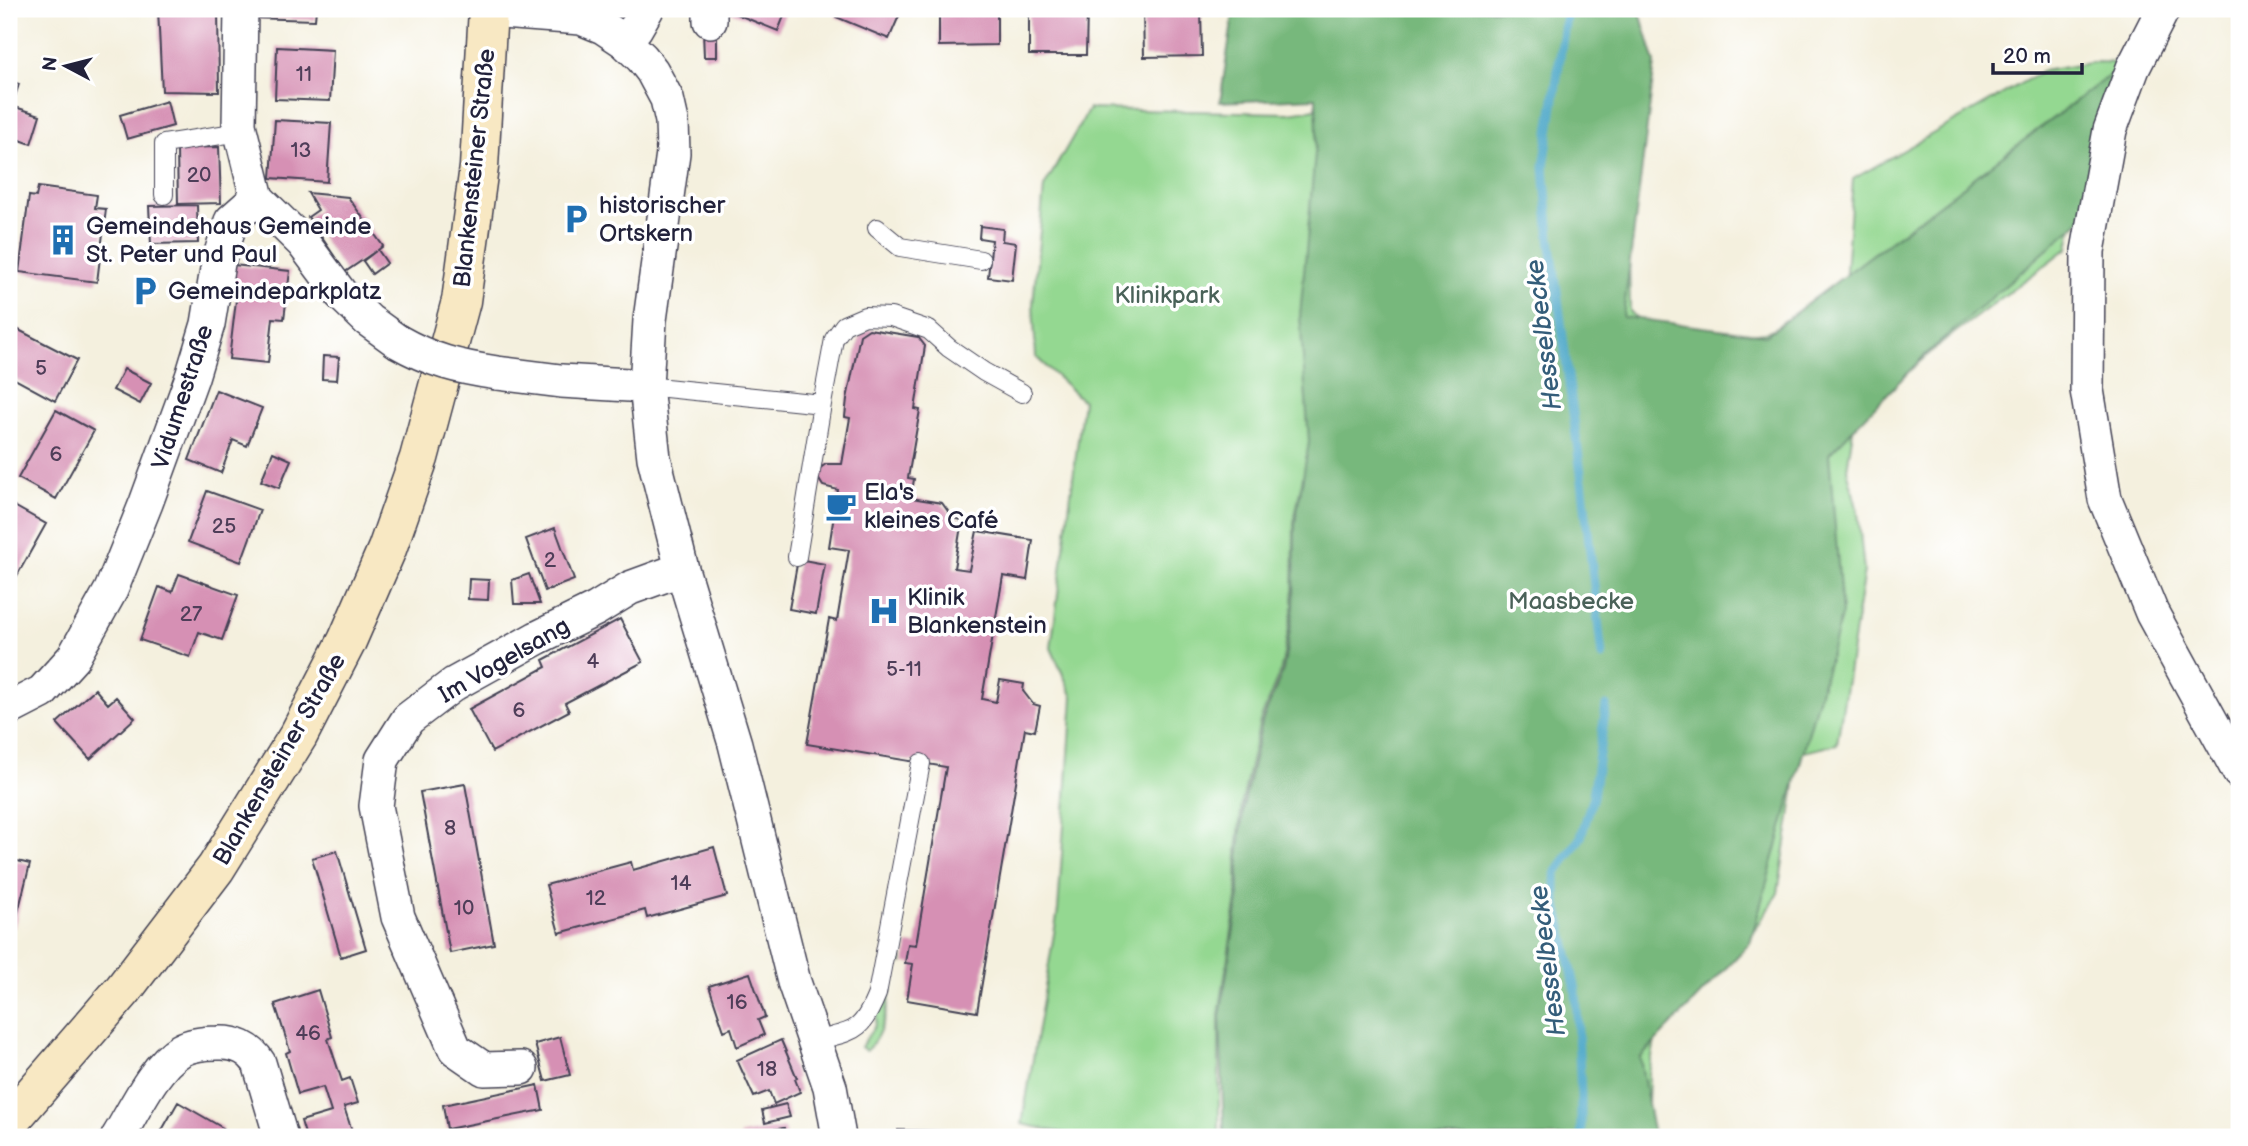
<svg xmlns="http://www.w3.org/2000/svg" width="2248" height="1146" font-family="'Balsamiq Sans',sans-serif">
	<rect width="100%" height="100%" fill="#fff"/>
	<filter id="ink" filterUnits="userSpaceOnUse"><feTurbulence type="fractalNoise" baseFrequency=".0143" numOctaves="2"/><feDisplacementMap in="SourceGraphic" scale="14" xChannelSelector="R" yChannelSelector="G"/><feConvolveMatrix kernelMatrix="1 2 1 2 8 2 1 2 1" color-interpolation-filters="sRGB"/></filter>
	<filter id="wash" filterUnits="userSpaceOnUse"><feTurbulence type="fractalNoise" baseFrequency=".00686" numOctaves="4" result="noise"/><feDisplacementMap in="SourceGraphic" scale="28" xChannelSelector="R" yChannelSelector="G"/><feGaussianBlur stdDeviation="1.57" result="paint"/><feColorMatrix in="noise" values="0 0 0 0 0 0 0 0 0 0 0 0 0 0 0 0 0 1.4 0 .05"/><feComposite in="paint" operator="in"/></filter>
	<g filter="url(#wash)">
		<rect width="100%" height="100%" fill="#f4f0de"/>
		<path fill="#94d891" stroke="#5b7d66" stroke-width="2" d="M 2096,62 L 2119,63 L 2088,144 L 2068,248 L 1953,334 L 1924,358 L 1876,399 L 1853,430 L 1847,469 L 1858,512 L 1864,571 L 1837,744 L 1800,753 L 1778,893 L 1745,946 L 1658,1024 L 1649,1073 L 1647,1137 L 1302,539 L 1301,486 L 1294,522 L 1293,606 L 1281,669 L 1260,721 L 1242,802 L 1237,852 L 1237,898 L 1219,1015 L 1219,1137 L 1083,1137 L 1022,1124 L 1058,910 L 1073,697 L 1051,648 L 1083,401 L 1036,357 L 1033,304 L 1044,187 L 1089,109 L 1289,113 L 1361,102 L 1629,254 L 1630,311 L 1650,333 L 1706,340 L 1765,332 L 1807,317 L 1844,297 L 1853,179 L 2043,71 Z
			M 888,956 L 902,958 L 902,963 L 895,963 C 889,992 889,1029 866,1051 L 861,1047 L 875,1025 Z"/>
		<path fill="#77b87b" stroke="#4c6d5b" stroke-width="2" d="M 1234,9 L 1639,9 L 1655,63 L 1623,317 L 1766,335 L 2126,63 L 2086,216 L 1924,356 L 1829,454 L 1842,613 L 1750,943 L 1640,1058 L 1654,1137 L 1224,1137 L 1220,1016 L 1239,897 L 1239,850 L 1244,803 L 1262,722 L 1283,670 L 1294,607 L 1295,523 L 1309,442 L 1300,316 L 1317,132 L 1316,98 L 1220,102 Z"/>
		<g fill="none" stroke-linecap="round" stroke-linejoin="round">
			<path stroke="#49a6c7" stroke-width="9" d="M 1567,9 L 1544,167 L 1550,238 L 1583,489 L 1602,656
				M 1581,1137 L 1581,1095 L 1576,990 L 1556,901 L 1556,872 L 1581,837 L 1593,796 L 1606,706"/>
		</g>
		<g id="blocks">
			<path fill="#d690b4" d="M 158,9 L 218,9 L 219,92 L 162,91 Z
				M 250,9 L 316,9 L 315,20 L 250,18 Z
				M 724,9 L 787,9 L 778,31 Z
				M 827,9 L 902,9 L 889,39 L 836,17 L 837,13 Z
				M 939,9 L 997,9 L 997,45 L 939,46 Z
				M 1029,9 L 1087,9 L 1086,55 L 1029,55 Z
				M 1143,9 L 1201,9 L 1202,56 L 1144,57 Z
				M 717,30 L 717,57 L 704,57 L 703,31 Z
				M 277,47 L 333,50 L 330,101 L 275,99 Z
				M 9,80 L 19,84 L 12,106 L 40,115 L 31,144 L 9,136 Z
				M 167,101 L 173,126 L 127,139 L 120,115 Z
				M 275,120 L 331,123 L 327,182 L 271,178 Z
				M 219,147 L 221,203 L 178,204 L 177,148 Z
				M 38,187 L 97,195 L 95,208 L 106,209 L 97,282 L 19,272 L 29,196 L 36,197 Z
				M 308,193 L 348,197 L 383,246 L 378,250 L 387,263 L 372,274 L 363,261 L 376,251 L 345,272 L 308,217 L 318,210 Z
				M 197,205 L 198,243 L 151,244 L 149,206 Z
				M 980,226 L 1003,229 L 1002,241 L 1016,243 L 1012,280 L 988,277 L 992,240 L 979,238 Z
				M 233,265 L 290,271 L 284,319 L 273,318 L 268,363 L 229,359 L 237,292 L 230,291 Z
				M 9,325 L 77,360 L 55,401 L 9,376 Z
				M 869,329 L 918,337 L 925,346 L 915,409 L 920,410 L 908,478 L 914,479 L 911,498 L 942,503 L 953,518 L 962,520 L 954,568 L 969,570 L 977,531 L 1033,540 L 1027,580 L 1003,576 L 982,699 L 996,702 L 1000,680 L 1024,684 L 1023,691 L 1033,704 L 1040,706 L 1035,731 L 1025,729 L 977,1012 L 907,1000 L 913,964 L 905,963 L 908,944 L 916,945 L 946,767 L 807,744 L 829,619 L 837,621 L 849,550 L 829,547 L 838,490 L 823,486 L 818,478 L 819,469 L 826,464 L 842,464 L 850,418 L 845,417 L 847,399 L 860,335 Z
				M 323,356 L 339,357 L 337,380 L 322,379 Z
				M 124,369 L 151,383 L 140,404 L 113,390 Z
				M 216,390 L 262,408 L 247,446 L 233,440 L 221,473 L 189,460 Z
				M 56,410 L 94,431 L 56,499 L 18,478 Z
				M 273,452 L 291,460 L 279,488 L 261,481 Z
				M 207,491 L 260,510 L 241,562 L 188,542 Z
				M 9,503 L 46,524 L 9,590 Z
				M 555,528 L 574,580 L 545,591 L 526,539 Z
				M 798,559 L 825,564 L 816,614 L 789,609 Z
				M 179,574 L 238,595 L 222,640 L 199,632 L 190,657 L 140,640 L 159,587 L 172,592 Z
				M 529,574 L 540,604 L 514,604 L 512,580 Z
				M 469,579 L 489,580 L 488,600 L 468,599 Z
				M 620,619 L 643,662 L 565,703 L 569,711 L 492,752 L 469,709 L 546,667 L 543,660 Z
				M 95,689 L 108,704 L 116,697 L 135,718 L 90,759 L 57,723 Z
				M 465,784 L 494,944 L 450,953 L 420,792 Z
				M 714,847 L 727,896 L 647,918 L 645,910 L 559,933 L 546,885 L 631,862 L 633,870 Z
				M 337,851 L 366,949 L 341,957 L 312,858 Z
				M 9,859 L 30,864 L 14,928 L 9,927 Z
				M 750,973 L 765,1017 L 758,1020 L 764,1035 L 737,1047 L 731,1028 L 724,1031 L 709,986 Z
				M 318,990 L 332,1037 L 328,1039 L 342,1081 L 350,1078 L 358,1103 L 344,1107 L 354,1137 L 306,1137 L 301,1121 L 331,1112 L 323,1087 L 298,1094 L 286,1053 L 290,1051 L 275,1004 Z
				M 560,1037 L 570,1075 L 545,1081 L 535,1044 Z
				M 781,1040 L 797,1078 L 795,1079 L 800,1092 L 774,1104 L 769,1091 L 754,1097 L 737,1060 Z
				M 538,1085 L 543,1110 L 447,1129 L 443,1105 Z
				M 178,1102 L 223,1128 L 218,1137 L 158,1137 Z
				M 786,1104 L 790,1117 L 765,1123 L 762,1110 Z
				M 784,1128 L 786,1137 L 740,1137 L 740,1135 Z
				M 898,1130 L 946,1131 L 946,1137 L 898,1137 Z"/>
		</g>
	</g>
	<g filter="url(#ink)">
		<use href="#blocks" fill-opacity="0" stroke="#424153" stroke-width="2"/>
		<g fill="none" stroke-linecap="round" stroke-linejoin="round">
			<g stroke="#424153" stroke-width="20">
				<path id="lane" d="M 164,195 L 164,144 L 240,132
					M 877,228 L 900,247 L 981,260
					M 646,386 L 822,404 L 834,339 L 844,325 L 865,316 L 891,317 L 929,330 L 949,348 L 984,372 L 1022,393
					M 797,557 L 822,404
					M 816,1041 C 854,1030 861,1034 877,994 L 921,763"/>
			</g>
			<g stroke="#424153" stroke-width="36">
				<path id="street" d="M 710,9 L 710,21
					M 2163,9 L 2133,68 L 2110,130 L 2088,251 L 2087,390 L 2105,499 L 2152,613 L 2239,772
					M 488,11 L 581,18 L 603,27 L 624,41 L 642,58 L 652,71 L 667,99 L 672,121 L 673,153 L 650,320 L 646,386 L 654,458 L 682,569 L 735,744 L 794,982 L 830,1087 L 839,1137
					M 624,41 L 636,28 L 647,9
					M 257,198 L 303,243 L 341,294 L 368,320 L 397,341
					M 497,373 L 561,381 L 646,386
					M 9,709 L 42,692 L 73,658 L 111,590 L 146,503 L 192,377 L 208,324 L 218,263 L 231,221 L 257,198 L 239,125 L 241,9
					M 521,1068 L 484,1069 L 455,1049 L 398,917 L 376,806 L 382,760 L 408,719 L 454,684 L 537,638 L 596,609 L 630,588 L 682,569
					M 118,1137 C 134,1111 154,1066 181,1050 C 192,1044 206,1043 218,1043 C 235,1042 250,1048 259,1063 L 281,1137"/>
			</g>
			<g stroke="#424153" stroke-width="41">
				<path id="secondary" d="M 9,1122 L 123,990 L 216,868 L 298,736 L 347,641 L 387,549 L 419,458 L 461,301 L 479,167 L 488,9"/>
			</g>
			<use href="#lane" stroke="#fff" stroke-width="18"/>
			<use href="#street" stroke="#fff" stroke-width="33"/>
			<use href="#secondary" stroke="#f8e8c3" stroke-width="38"/>
			<g stroke="#424153" stroke-width="36" stroke-linecap="butt">
				<path id="street-bridge" d="M 397,341 C 432,361 457,367 497,373"/>
			</g>
			<use href="#street-bridge" stroke="#fff" stroke-width="33"/>
		</g>
	</g>
	<defs>
		<g id="parking-bare" transform="scale(2.415)"><path d="M-3.5-5.5H1a3.5 3.5 0 0 1 0 7H-1V5.5H-3.5ZM-1-3.4V-.6H.8a1.4 1.4 0 0 0 0-2.8Z" fill="#1f6fb2" stroke="#fff" stroke-width="2.5" paint-order="stroke"/></g>
		<g id="building-bare" transform="scale(2.415)"><path d="M-4-6H4V6H1V3H-1V6H-4ZM-2.5-4.3h1.7v1.8h-1.7ZM.8-4.3h1.7v1.8H.8ZM-2.5-1h1.7V.8h-1.7ZM.8-1h1.7V.8H.8Z" fill="#1f6fb2" stroke="#fff" stroke-width="2.5" paint-order="stroke"/></g>
		<g id="cafe-bare" transform="scale(2.415)"><path d="M-5.5-4.5H6V0H3Q3 3.5 0 3.5H-2.5Q-5.5 3.5-5.5 0ZM3-3.2v2h1.7v-2ZM-6 4.5H4V6H-6Z" fill="#1f6fb2" stroke="#fff" stroke-width="2.5" paint-order="stroke"/></g>
		<g id="hospital-bare" transform="scale(2.415)"><path d="M-5-5h3v3.5h4V-5h3V5h-3V1.5h-4V5h-3Z" fill="#1f6fb2" stroke="#fff" stroke-width="2.5" paint-order="stroke"/></g>
	</defs>
	<g fill-rule="evenodd">
		<use href="#parking-bare" x="576" y="219"/>
		<use href="#building-bare" x="63" y="240"/>
		<use href="#parking-bare" x="145" y="291"/>
		<use href="#cafe-bare" x="841" y="506"/>
		<use href="#hospital-bare" x="884" y="611"/>
	</g>
	<g text-anchor="middle" stroke-width="7" stroke-linejoin="round" paint-order="stroke">
		<g font-size="21" fill="#4f3e59">
			<text x="304" y="81">11</text>
			<text x="301" y="157">13</text>
			<text x="199" y="182">20</text>
			<text x="41" y="375">5</text>
			<text x="56" y="461">6</text>
			<text x="224" y="533">25</text>
			<text x="550" y="567">2</text>
			<text x="191" y="621">27</text>
			<text x="593" y="668">4</text>
			<text x="904" y="676">5-11</text>
			<text x="519" y="717">6</text>
			<text x="450" y="835">8</text>
			<text x="681" y="890">14</text>
			<text x="596" y="905">12</text>
			<text x="464" y="915">10</text>
			<text x="737" y="1009">16</text>
			<text x="308" y="1040">46</text>
			<text x="767" y="1076">18</text>
		</g>
		<g font-size="24" fill="#22223b" stroke="#fff">
			<text transform="translate(474 168) rotate(-84)" y="8">Blankensteiner Straße</text>
			<text transform="translate(182 397) rotate(-72)" y="8">Vidumestraße</text>
			<text transform="translate(504 660) rotate(-30)" y="8">Im Vogelsang</text>
			<text transform="translate(279 759) rotate(-60)" y="8">Blankensteiner Straße</text>
		</g>
		<g font-size="24" fill="#22223b" stroke="#fff" text-anchor="start">
			<text x="599" y="213">historischer<tspan x="599" dy="28">Ortskern</tspan></text>
			<text x="86" y="234">Gemeindehaus Gemeinde<tspan x="86" dy="28">St. Peter und Paul</tspan></text>
			<text x="168" y="299">Gemeindeparkplatz</text>
			<text x="864" y="500">Ela's<tspan x="864" dy="28">kleines Café</tspan></text>
			<text x="907" y="605">Klinik<tspan x="907" dy="28">Blankenstein</tspan></text>
		</g>
		<g font-size="24" fill="#4a6259" stroke="#fff">
			<text x="1167" y="303">Klinikpark</text>
			<text x="1571" y="609">Maasbecke</text>
		</g>
		<g font-size="26" font-style="italic" fill="#345d7a" stroke="#fff">
			<text transform="translate(1543 335) rotate(-97)" y="9">Hesselbecke</text>
			<text transform="translate(1547 961) rotate(-97)" y="9">Hesselbecke</text>
		</g>
	</g>
	<rect width="2248" height="1146" fill="none" stroke="#fff" stroke-width="35"/>
	<g transform="translate(66 66) rotate(277)" stroke="#ffffff" stroke-width="5" paint-order="stroke">
	<path d="M0-5L12 26L0 18L-12 26Z" fill="#22223b"/>
	<text y="-10" font-size="19" font-weight="bold" text-anchor="middle" fill="#22223b">N</text>
	</g>
	<path d="M1993 63v10h89v-10" fill="none" stroke="#22223b" stroke-width="3.5"/>
	<text x="2003" y="63" font-size="21" fill="#22223b" stroke="#ffffff" stroke-width="5" paint-order="stroke">20 m</text>
</svg>
